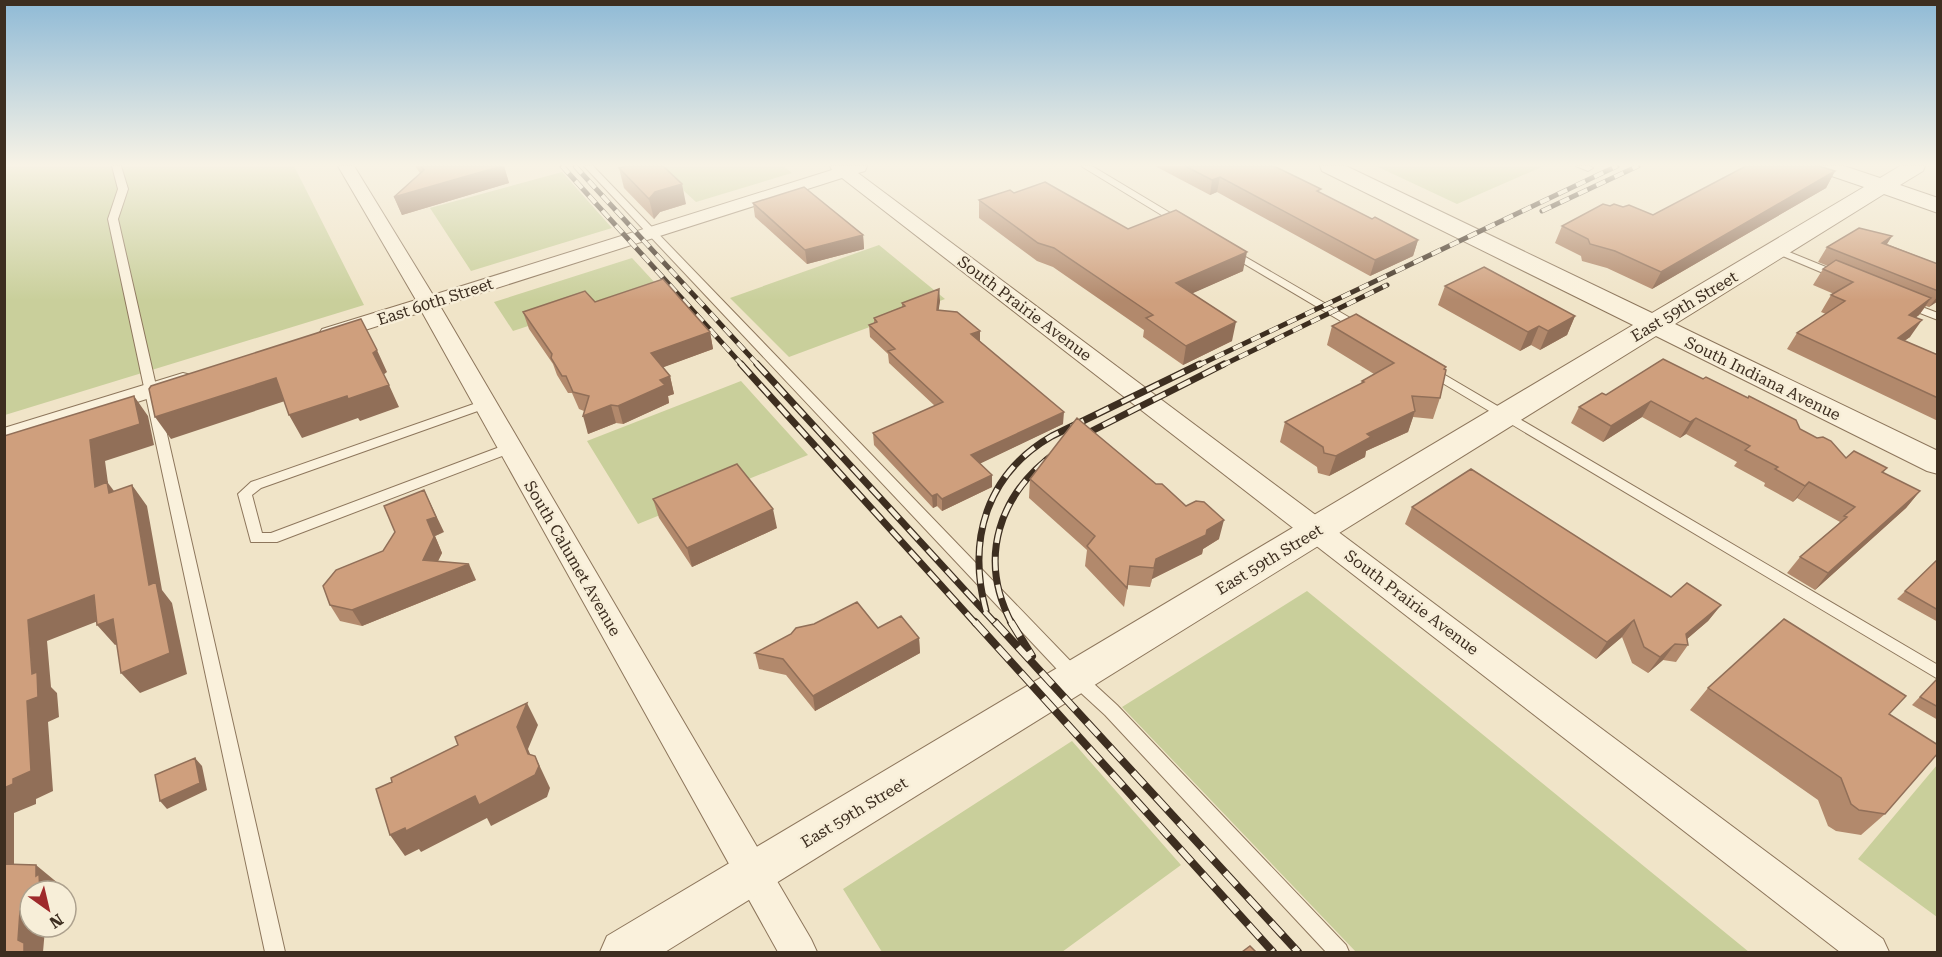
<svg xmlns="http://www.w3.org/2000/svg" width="1942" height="957" font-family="'Roboto Serif',serif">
	<rect width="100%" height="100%" fill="#f0e4c8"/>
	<path fill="#c9cf9b" d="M 5,166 L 294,166 L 364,305 L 5,415 Z
		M 657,166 L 783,166 L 792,173 L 696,202 Z
		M 1376,166 L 1544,166 L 1457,204 Z
		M 562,172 L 612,228 L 471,271 L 430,208 Z
		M 879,245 L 945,299 L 789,357 L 730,298 Z
		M 632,258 L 656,284 L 513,331 L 494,302 Z
		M 741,381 L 808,455 L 638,524 L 587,441 Z
		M 1307,591 L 1749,952 L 1356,952 L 1122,707 Z
		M 1072,741 L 1181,865 L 1062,952 L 882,952 L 843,889 Z
		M 1937,765 L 1937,917 L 1858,859 Z"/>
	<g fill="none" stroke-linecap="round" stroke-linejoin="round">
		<g stroke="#8d765c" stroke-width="2">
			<path id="service" d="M 112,166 L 121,166 L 128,189 L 118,219 L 285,952 L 265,952 L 108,219 L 118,189 Z
				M 584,166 L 593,166 L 1081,672 L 1117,705 L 1346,945 L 1349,952 L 1326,952 L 1105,715 L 1069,682 Z
				M 1081,166 L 1092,166 L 1187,223 L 1186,225 L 1178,225 Z
				M 1576,166 L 1590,166 L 1593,168 L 1588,171 Z
				M 1777,247 L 1843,274 L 1844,276 L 1843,278 L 1835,278 L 1773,252 L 1773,248 Z
				M 1230,248 L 1364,326 L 1366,328 L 1364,330 L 1356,330 L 1226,253 L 1226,249 Z
				M 1906,301 L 1938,313 L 1938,320 L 1902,306 L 1902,302 Z
				M 1428,365 L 1938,665 L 1938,679 L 1424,372 L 1422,369 L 1424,366 Z
				M 485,400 L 489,401 L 491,404 L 489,407 L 261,488 L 252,495 L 262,533 L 271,533 L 505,445 L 515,445 L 517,448 L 515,451 L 277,542 L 251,542 L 238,494 L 251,482 Z"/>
		</g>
		<g stroke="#8d765c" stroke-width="2">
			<path id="minor" d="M 338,166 L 354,166 L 433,295 L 832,170 L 830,166 L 867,166 L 865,171 L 858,173 L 1883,939 L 1889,952 L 1840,952 L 842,178 L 440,306 L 811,939 L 817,952 L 778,952 L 422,312 L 330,341 L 322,339 L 319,334 L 322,329 L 416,300 Z
				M 183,373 L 191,375 L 194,380 L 191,385 L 4,444 L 4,428 Z"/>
		</g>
		<g stroke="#8d765c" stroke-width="2">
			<path id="tertiary" d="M 1320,166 L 1346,166 L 1652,313 L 1864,187 L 1817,171 L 1815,166 L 1844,166 L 1880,178 L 1900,166 L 1925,166 L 1923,171 L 1900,185 L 1938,198 L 1938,213 L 1884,194 L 1675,324 L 1938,451 L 1938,474 L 1927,471 L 1656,336 L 665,952 L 600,952 L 607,936 L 1633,325 L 1322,171 Z"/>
		</g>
		<use href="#service" fill="#faf1dc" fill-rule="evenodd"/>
		<use href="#minor" fill="#faf1dc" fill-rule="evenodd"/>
		<use href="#tertiary" fill="#faf1dc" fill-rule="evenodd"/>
		<g stroke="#3d2e20" stroke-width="5">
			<path id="rail-far2" d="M 562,166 L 743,366
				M 575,166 L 759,366
				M 1542,211 L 1638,166
				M 1197,366 L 1617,166
				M 1221,366 L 1387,285"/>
		</g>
		<g stroke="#3d2e20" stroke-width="7">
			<path id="rail-far1" d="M 741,364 L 976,624
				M 757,364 L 996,624
				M 1078,438 L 1224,364
				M 986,611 C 967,540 986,474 1052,436 L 1200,364
				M 1012,624 C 977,558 999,493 1058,451"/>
		</g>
		<g stroke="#3d2e20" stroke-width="8">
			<path id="rail" d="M 975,622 L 1273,952
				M 995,622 L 1298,952
				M 1011,622 L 1032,656"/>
		</g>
		<use href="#rail-far2" stroke="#f7eed8" stroke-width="4" stroke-dasharray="10" stroke-linecap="butt"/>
		<use href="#rail-far1" stroke="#f7eed8" stroke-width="4.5" stroke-dasharray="14" stroke-linecap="butt"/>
		<use href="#rail" stroke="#f7eed8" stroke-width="6" stroke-dasharray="17" stroke-linecap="butt"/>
	</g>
	<path fill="#b2896c" d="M 415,166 L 504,166 L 509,183 L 402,215 L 394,197 L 420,173 Z
		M 1155,166 L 1274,166 L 1320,193 L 1372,219 L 1418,240 L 1413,256 L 1370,276 L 1217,192 L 1210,195 Z
		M 619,168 L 686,204 L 660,212 L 654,219 L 624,188 Z
		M 1835,171 L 1826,188 L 1652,289 L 1607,268 L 1582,261 L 1581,256 L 1555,243 L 1562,226 L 1610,206 L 1623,207 L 1653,215 Z
		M 1014,193 L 1128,229 L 1243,271 L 1192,293 L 1232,341 L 1183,365 L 1143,337 L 1144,330 L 1053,267 L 1037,261 L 979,218 L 979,200 Z
		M 753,203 L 863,235 L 864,249 L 807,264 L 755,217 Z
		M 1892,236 L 1887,244 L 1938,264 L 1938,301 L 1929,307 L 1926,306 L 1919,315 L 1915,318 L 1910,337 L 1904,341 L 1938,355 L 1938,421 L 1787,349 L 1797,333 L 1826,314 L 1821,312 L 1831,295 L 1834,294 L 1813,285 L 1823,269 L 1828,266 L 1818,262 L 1827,247 Z
		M 1445,286 L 1575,316 L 1567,335 L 1540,350 L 1531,345 L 1520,351 L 1438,305 Z
		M 940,301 L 938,310 L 980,341 L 1063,424 L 980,463 L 992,475 L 992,487 L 942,511 L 937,506 L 933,508 L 874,445 L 873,433 L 935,406 L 889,363 L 888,354 L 870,337 L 869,325 L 874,323 L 874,318 L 902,307 L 902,303 Z
		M 595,302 L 710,332 L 713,349 L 663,367 L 670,376 L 674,394 L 668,396 L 669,403 L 623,424 L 616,423 L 588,434 L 584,411 L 579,409 L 572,393 L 568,393 L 557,375 L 553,364 L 529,329 L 523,312 Z
		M 1332,326 L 1446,370 L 1440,398 L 1433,419 L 1413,417 L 1408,432 L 1366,451 L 1365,457 L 1329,476 L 1318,473 L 1317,467 L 1280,442 L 1285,422 L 1361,384 L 1362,381 L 1374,374 L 1327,345 Z
		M 1663,359 L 1800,429 L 1846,458 L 1887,468 L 1883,473 L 1920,491 L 1906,508 L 1815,590 L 1787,573 L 1800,557 L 1837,525 L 1840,522 L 1797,498 L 1793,502 L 1764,486 L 1765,483 L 1734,466 L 1737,462 L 1686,434 L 1680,438 L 1642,417 L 1603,442 L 1571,423 L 1579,407 L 1606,395 Z
		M 1030,479 L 1219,539 L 1203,549 L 1202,554 L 1152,579 L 1150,587 L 1128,585 L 1124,607 L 1085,566 L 1087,550 L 1029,498 Z
		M 653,499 L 777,528 L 692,567 L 659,518 Z
		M 1412,507 L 1671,597 L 1721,605 L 1708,621 L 1687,639 L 1688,645 L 1676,662 L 1663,660 L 1648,673 L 1632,663 L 1622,637 L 1596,659 L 1405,524 Z
		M 444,532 L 435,536 L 442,553 L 438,561 L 476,580 L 362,626 L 340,621 L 330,605 L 336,570 Z
		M 1938,559 L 1938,622 L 1897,599 Z
		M 878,628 L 919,638 L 920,653 L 815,711 L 786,675 L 759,669 L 755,653 Z
		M 1937,679 L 1938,679 L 1938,720 L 1912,705 Z
		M 1708,688 L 1889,714 L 1885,814 L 1861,835 L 1836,831 L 1828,826 L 1818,800 L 1690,710 Z"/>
	<path fill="#916f58" d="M 504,166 L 509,183 L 402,215 L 394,197 Z
		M 1835,171 L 1826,188 L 1652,289 L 1661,272 Z
		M 1220,177 L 1217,192 L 1210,195 L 1212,180 Z
		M 682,184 L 686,204 L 660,212 L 654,219 L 649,199 L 655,192 Z
		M 863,235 L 864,249 L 807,264 L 805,250 Z
		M 1892,236 L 1883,250 L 1882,243 Z
		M 1418,240 L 1413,256 L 1370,276 L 1375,260 Z
		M 1247,252 L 1243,271 L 1173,302 L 1176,283 Z
		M 939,289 L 940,301 L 937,322 L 937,310 Z
		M 1938,296 L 1938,301 L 1929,307 Z
		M 1931,298 L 1919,315 L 1897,331 L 1909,315 Z
		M 1575,316 L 1567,335 L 1540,350 L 1548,331 Z
		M 1922,320 L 1910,337 L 1886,354 L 1898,338 Z
		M 1236,322 L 1232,341 L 1183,365 L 1186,346 Z
		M 1539,326 L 1531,345 L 1520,351 L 1528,332 Z
		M 980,331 L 980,342 L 971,334 Z
		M 710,332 L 713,349 L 656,370 L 651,353 Z
		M 377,350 L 387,372 L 383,375 L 373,353 Z
		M 670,376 L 674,394 L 668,396 L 669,403 L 623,424 L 618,406 L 660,380 Z
		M 276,378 L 288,400 L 171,439 L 155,417 Z
		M 389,385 L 399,407 L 360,421 L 358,418 L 302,438 L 289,415 L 347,396 Z
		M 134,396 L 148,416 L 154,445 L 105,461 L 108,483 L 123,503 L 95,487 L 90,440 Z
		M 1651,401 L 1642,417 L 1603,442 L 1611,426 Z
		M 611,405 L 616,423 L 588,434 L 583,416 Z
		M 1415,411 L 1408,432 L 1366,451 L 1365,457 L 1329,476 L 1336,456 L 1367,434 Z
		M 1064,412 L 1063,424 L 971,468 L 971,455 Z
		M 1696,418 L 1686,434 L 1680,438 L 1690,422 Z
		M 992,475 L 992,487 L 942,511 L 942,499 Z
		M 1809,482 L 1797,498 L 1793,502 L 1805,486 Z
		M 132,485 L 147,506 L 162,590 L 172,603 L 187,674 L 140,693 L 121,673 L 149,585 Z
		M 424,490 L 444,532 L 435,536 L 442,553 L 431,575 L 423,560 L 427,520 Z
		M 1920,491 L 1906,508 L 1815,590 L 1828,573 Z
		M 937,494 L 937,506 L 933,508 L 932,496 Z
		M 773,509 L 777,528 L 692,567 L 687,548 Z
		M 1224,520 L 1219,539 L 1203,549 L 1202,554 L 1152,579 L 1150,587 L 1156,559 Z
		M 469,564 L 476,580 L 362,626 L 352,610 Z
		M 94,595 L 111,616 L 47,641 L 51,687 L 57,693 L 59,717 L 48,722 L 53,791 L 36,799 L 36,804 L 14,813 L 14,882 L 4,875 L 4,788 L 13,779 L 32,674 L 28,620 Z
		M 1721,605 L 1708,621 L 1681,644 L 1686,634 Z
		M 113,619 L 131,639 L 115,645 L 97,625 Z
		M 1634,620 L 1622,637 L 1596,659 L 1607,642 Z
		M 919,638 L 920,653 L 815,711 L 813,696 Z
		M 1675,644 L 1663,660 L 1648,673 L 1660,657 Z
		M 527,703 L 538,725 L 528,749 L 537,771 L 535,756 L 550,788 L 547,797 L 491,826 L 487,818 L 421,852 L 419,849 L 405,856 L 390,835 L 405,828 L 528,754 L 517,727 Z
		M 195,758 L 202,766 L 207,790 L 167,809 L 160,801 Z
		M 36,865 L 59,884 L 60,891 L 40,891 L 36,876 Z
		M 30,906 L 30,927 L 49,927 L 45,929 L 43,952 L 24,952 L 18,940 L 20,911 Z"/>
	<path fill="#cf9f7d" stroke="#916f58" stroke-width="1.5" d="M 421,166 L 502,166 L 394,197 L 424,170 Z
		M 626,166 L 663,166 L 682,184 L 655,192 L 649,199 L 619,168 Z
		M 1185,166 L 1274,166 L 1321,189 L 1317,191 L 1372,219 L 1375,217 L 1418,240 L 1375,260 L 1220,177 L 1212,180 Z
		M 1746,166 L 1819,166 L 1835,171 L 1661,272 L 1615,251 L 1590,244 L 1588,239 L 1562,226 L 1603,204 L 1610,206 L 1614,204 L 1623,207 L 1629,205 L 1653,215 Z
		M 1045,182 L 1128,229 L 1176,210 L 1247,252 L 1176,283 L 1236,322 L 1186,346 L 1146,318 L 1153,315 L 1054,248 L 1038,243 L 979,200 L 1010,190 L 1014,193 Z
		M 804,187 L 863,235 L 805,250 L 753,203 Z
		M 1859,228 L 1892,236 L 1882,243 L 1938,264 L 1938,291 L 1827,247 Z
		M 1836,260 L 1931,298 L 1909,315 L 1922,320 L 1898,338 L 1938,355 L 1938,398 L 1797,333 L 1845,301 L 1831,295 L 1853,282 L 1823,269 Z
		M 1484,267 L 1575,316 L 1548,331 L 1539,326 L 1528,332 L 1445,286 Z
		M 663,279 L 710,332 L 651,353 L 670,376 L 660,380 L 665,385 L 618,406 L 611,405 L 583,416 L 589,396 L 573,392 L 566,376 L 562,376 L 551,358 L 552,354 L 523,312 L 585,291 L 595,302 Z
		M 939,289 L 937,310 L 957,312 L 980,331 L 971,334 L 1064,412 L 971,455 L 992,475 L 942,499 L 937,494 L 932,496 L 873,433 L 943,402 L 888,351 L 895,349 L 869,325 L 877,322 L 874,318 L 905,306 L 902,303 Z
		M 1356,314 L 1446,367 L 1444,369 L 1446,370 L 1440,398 L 1412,396 L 1415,411 L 1367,434 L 1371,437 L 1336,456 L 1324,453 L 1323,447 L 1285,422 L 1364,382 L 1362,381 L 1394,363 L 1332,326 Z
		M 361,319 L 377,350 L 373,353 L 389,385 L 348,399 L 347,396 L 289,415 L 276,378 L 155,417 L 149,389 L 151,386 Z
		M 1663,359 L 1703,379 L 1706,377 L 1748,398 L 1749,396 L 1796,420 L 1800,429 L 1817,438 L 1823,437 L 1831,441 L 1846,458 L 1854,451 L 1887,468 L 1882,472 L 1920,491 L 1828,573 L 1800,557 L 1847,517 L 1844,516 L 1855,507 L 1809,482 L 1805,486 L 1775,469 L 1778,467 L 1745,450 L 1750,446 L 1696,418 L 1690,422 L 1651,401 L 1611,426 L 1579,407 L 1602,393 L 1606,395 Z
		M 134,396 L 140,424 L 90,440 L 95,487 L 107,482 L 109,493 L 132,485 L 149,585 L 156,582 L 170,653 L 121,673 L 113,619 L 97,625 L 94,595 L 28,620 L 32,674 L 37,672 L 38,697 L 27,701 L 31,771 L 13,779 L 13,784 L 4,788 L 4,436 Z
		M 1077,418 L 1156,484 L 1162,484 L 1186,506 L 1196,501 L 1204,502 L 1224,520 L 1207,530 L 1206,535 L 1156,559 L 1154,568 L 1130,566 L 1127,588 L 1087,546 L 1095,536 L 1030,479 Z
		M 737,464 L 773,509 L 687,548 L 653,499 Z
		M 1471,469 L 1671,597 L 1687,583 L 1721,605 L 1686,634 L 1688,645 L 1675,644 L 1660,657 L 1644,647 L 1634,620 L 1607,642 L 1412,507 Z
		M 424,490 L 436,517 L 427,520 L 434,537 L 423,560 L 469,564 L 352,610 L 330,605 L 323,586 L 336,570 L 383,551 L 395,532 L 384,506 Z
		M 1938,559 L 1938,610 L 1905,591 Z
		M 857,602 L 878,628 L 901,616 L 919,638 L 813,696 L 783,659 L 755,653 L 791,634 L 796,628 L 814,624 Z
		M 1784,619 L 1906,696 L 1889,714 L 1938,745 L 1938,753 L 1885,814 L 1859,810 L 1851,804 L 1841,778 L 1708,688 Z
		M 1937,679 L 1938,679 L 1938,707 L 1920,697 Z
		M 527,703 L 517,727 L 528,754 L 535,756 L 539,766 L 535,775 L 479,805 L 475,796 L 406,831 L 405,828 L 390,835 L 376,789 L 392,782 L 391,778 L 458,745 L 455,737 Z
		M 195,758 L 200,783 L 160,801 L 155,775 Z
		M 4,864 L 36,865 L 36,876 L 39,874 L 40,891 L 30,891 L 30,906 L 20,911 L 18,940 L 24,943 L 24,952 L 4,952 Z
		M 1250,946 L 1256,952 L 1242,952 Z"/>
	<linearGradient id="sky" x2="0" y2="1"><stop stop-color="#8fbad6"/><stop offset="0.55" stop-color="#f8f3e6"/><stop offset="1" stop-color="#f8f3e6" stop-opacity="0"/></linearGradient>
	<rect width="1942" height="300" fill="url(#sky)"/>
	<g text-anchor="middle" stroke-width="5" stroke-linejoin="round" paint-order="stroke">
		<g font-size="16" fill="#3d2e20" stroke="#f7eed8">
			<text transform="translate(435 301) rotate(-18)" y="6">East 60th Street</text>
			<text transform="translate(1684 306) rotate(-31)" y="6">East 59th Street</text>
			<text transform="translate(1025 308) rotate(37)" y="6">South Prairie Avenue</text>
			<text transform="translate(1763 378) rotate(26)" y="6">South Indiana Avenue</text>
			<text transform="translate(573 558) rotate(60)" y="6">South Calumet Avenue</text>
			<text transform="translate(1269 559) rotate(-31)" y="6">East 59th Street</text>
			<text transform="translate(1412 602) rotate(37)" y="6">South Prairie Avenue</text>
			<text transform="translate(854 812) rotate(-31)" y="6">East 59th Street</text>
		</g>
	</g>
	<rect width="1942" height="957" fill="none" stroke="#3d2e20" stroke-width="12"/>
	<g transform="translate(48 909) rotate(146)"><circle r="28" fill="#f7eed8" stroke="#ada18e" stroke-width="1.5"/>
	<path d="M0-4.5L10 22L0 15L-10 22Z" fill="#9e2a2b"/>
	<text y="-9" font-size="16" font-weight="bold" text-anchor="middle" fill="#3d2e20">N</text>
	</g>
</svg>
